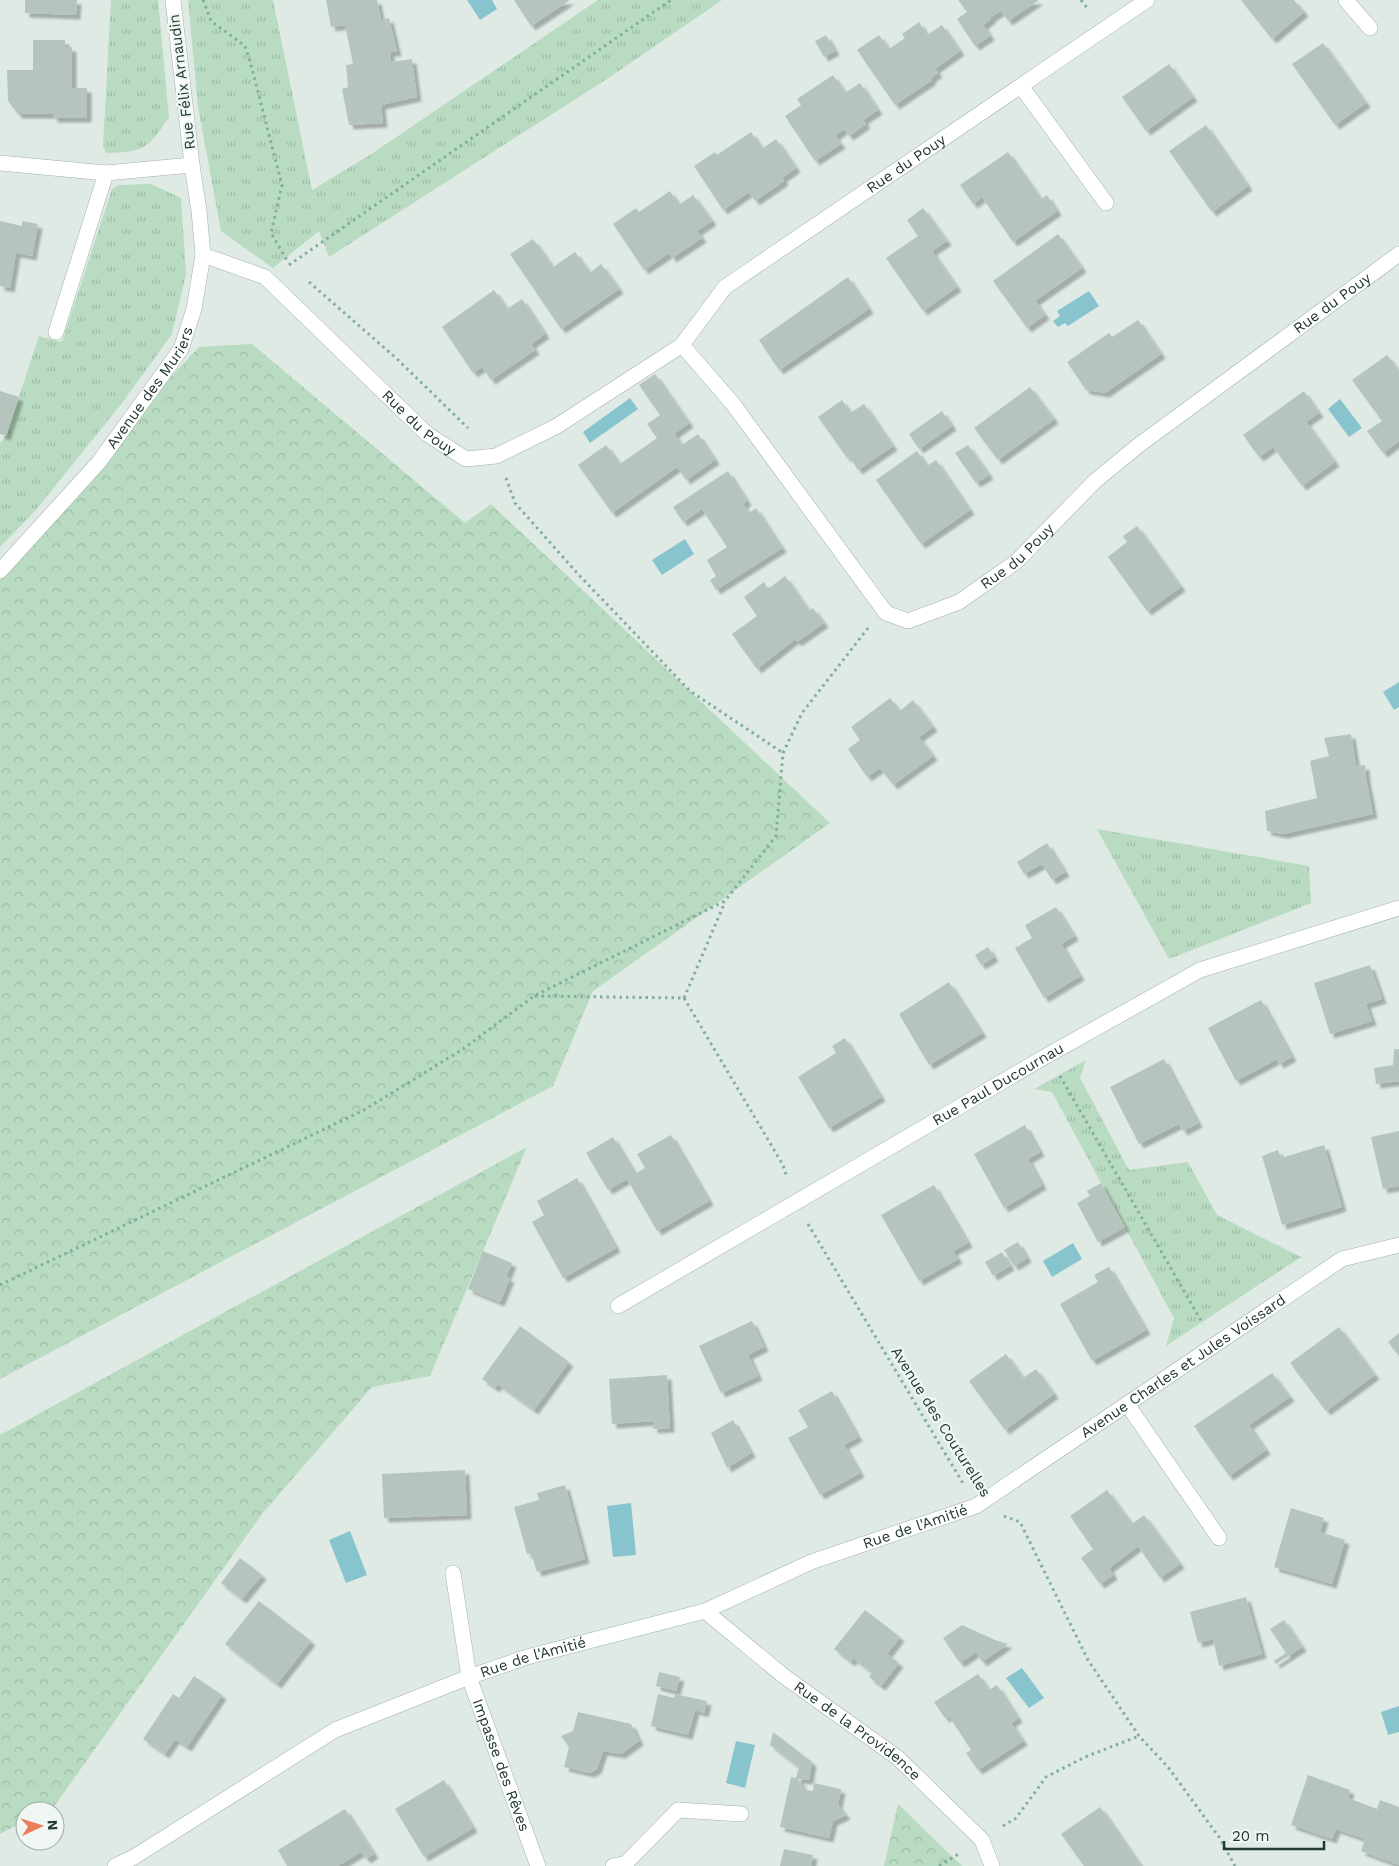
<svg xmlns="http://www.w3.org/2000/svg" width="1399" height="1866" font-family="'Work Sans',sans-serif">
	<defs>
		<pattern id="grass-tufts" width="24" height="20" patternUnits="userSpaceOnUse" patternTransform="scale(1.25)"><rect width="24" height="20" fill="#b8dbc1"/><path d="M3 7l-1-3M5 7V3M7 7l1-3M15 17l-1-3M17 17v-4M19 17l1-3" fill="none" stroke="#9ebda6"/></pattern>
		<pattern id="forest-crowns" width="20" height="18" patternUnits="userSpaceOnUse" patternTransform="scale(1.25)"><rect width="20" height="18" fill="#b8dbc1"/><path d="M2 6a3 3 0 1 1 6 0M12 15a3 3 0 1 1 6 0" fill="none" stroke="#9ebda6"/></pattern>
		<filter id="shadow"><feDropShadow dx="4.5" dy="4.5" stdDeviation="1" flood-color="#0004"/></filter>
	</defs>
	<rect width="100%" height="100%" fill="#dfeae5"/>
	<path fill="url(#grass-tufts)" d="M 111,0 L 158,0 L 169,117 C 148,149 145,152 106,153 L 103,146 Z
		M 188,0 L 273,0 L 312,190 L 373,153 L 598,0 L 722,0 L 610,77 L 329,257 L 319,231 L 273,268 L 221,231 L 198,107 Z
		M 151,184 L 181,198 L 186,274 L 172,334 L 122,403 L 35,511 L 0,547 L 0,443 L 6,436 L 39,336 L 62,342 L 112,189 L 119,185 Z
		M 1097,829 L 1309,866 L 1311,903 L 1169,959 Z
		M 1086,1060 L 1080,1078 L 1129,1170 L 1188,1162 L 1217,1215 L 1301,1257 L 1166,1346 L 1174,1318 L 1052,1092 L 1034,1089 Z"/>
	<path fill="url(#forest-crowns)" d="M 252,344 L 465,523 L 491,504 L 830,823 L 593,991 L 553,1086 L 0,1379 L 0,559 L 199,347 Z
		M 527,1147 L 430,1376 L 372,1387 L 262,1514 L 53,1808 L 46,1811 L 25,1811 L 25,1821 L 0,1834 L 0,1435 Z
		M 898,1804 L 962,1866 L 884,1866 Z"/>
	<path fill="#88c4ce" d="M 467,0 L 492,0 L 497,9 L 480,20 Z
		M 1089,291 L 1099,306 L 1068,326 L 1065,323 L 1058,327 L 1053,321 L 1060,316 L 1057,311 Z
		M 630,398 L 638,409 L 590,443 L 583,432 Z
		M 1340,399 L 1362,428 L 1349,437 L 1328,409 Z
		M 685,539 L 694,554 L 662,575 L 652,560 Z
		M 1399,682 L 1399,707 L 1394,710 L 1383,692 Z
		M 1073,1243 L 1082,1259 L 1052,1277 L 1043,1261 Z
		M 631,1503 L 636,1555 L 613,1557 L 607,1506 Z
		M 350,1531 L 367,1575 L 346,1583 L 329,1540 Z
		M 1022,1668 L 1044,1698 L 1029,1708 L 1006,1678 Z
		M 1399,1706 L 1399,1732 L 1388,1735 L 1381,1712 Z
		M 736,1741 L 755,1745 L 745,1788 L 726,1783 Z"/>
	<path fill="#b5c5be" filter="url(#shadow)" d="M 25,0 L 77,0 L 76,15 L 25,13 Z
		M 326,0 L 377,0 L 381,20 L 389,18 L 397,52 L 390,52 L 391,62 L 412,59 L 417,97 L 381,105 L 383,123 L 349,125 L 342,89 L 348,87 L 346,65 L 353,64 L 345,25 L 331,27 Z
		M 514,0 L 570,0 L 531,26 Z
		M 958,0 L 1039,0 L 1008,21 L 1001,11 L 991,17 L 991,19 L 983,25 L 990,36 L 975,46 L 957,19 L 967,12 Z
		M 1241,0 L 1294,0 L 1304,12 L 1272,39 Z
		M 919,22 L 927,35 L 942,25 L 960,51 L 935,69 L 938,73 L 930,79 L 932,80 L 895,105 L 857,50 L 879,35 L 889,49 L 905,38 L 902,34 Z
		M 826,35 L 835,51 L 824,57 L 815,41 Z
		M 33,40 L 65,40 L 65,47 L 72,47 L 72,88 L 87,88 L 87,118 L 53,118 L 53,114 L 18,114 L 8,101 L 7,70 L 33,70 Z
		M 1323,43 L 1366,103 L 1335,125 L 1292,64 Z
		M 1169,64 L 1193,97 L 1146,131 L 1122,97 Z
		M 833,75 L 845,93 L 860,83 L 878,110 L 863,120 L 866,124 L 849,136 L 844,129 L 835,136 L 841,144 L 815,161 L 785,116 L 801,105 L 797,99 Z
		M 1206,125 L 1248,186 L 1212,212 L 1169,151 Z
		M 751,132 L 762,149 L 776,139 L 796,168 L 782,178 L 784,181 L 755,201 L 749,192 L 723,210 L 694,166 L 715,152 L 717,155 Z
		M 1008,152 L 1041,199 L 1047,195 L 1057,211 L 1013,242 L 982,197 L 973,204 L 960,185 Z
		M 670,191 L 679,205 L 693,195 L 712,221 L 697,231 L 702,238 L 672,258 L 669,253 L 644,270 L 613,224 L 636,208 L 639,212 Z
		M 923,208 L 947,241 L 932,251 L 957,287 L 923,311 L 886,258 L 918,236 L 907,220 Z
		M 0,221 L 22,226 L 22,221 L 38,224 L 32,256 L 16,253 L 10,288 L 0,286 Z
		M 1058,234 L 1082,268 L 1035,301 L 1045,315 L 1027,328 L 993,281 Z
		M 533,239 L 553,267 L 575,252 L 590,273 L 601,264 L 619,289 L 561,329 L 510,254 Z
		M 848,277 L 869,309 L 779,370 L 759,340 Z
		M 494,290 L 507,309 L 522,299 L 545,334 L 531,344 L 535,350 L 491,380 L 482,367 L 473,373 L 442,327 Z
		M 1138,320 L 1161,354 L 1105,393 L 1086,390 L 1067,362 L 1109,333 L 1112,337 Z
		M 1387,355 L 1399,371 L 1399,441 L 1383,453 L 1367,431 L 1382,421 L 1352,380 Z
		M 655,374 L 689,423 L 674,434 L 682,445 L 698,434 L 715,460 L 686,480 L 677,467 L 612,513 L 578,465 L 606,445 L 620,464 L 657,438 L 647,424 L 660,415 L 639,385 Z
		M 1030,387 L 1054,419 L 998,460 L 974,428 Z
		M 0,391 L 19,397 L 6,436 L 0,434 Z
		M 1304,391 L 1319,413 L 1306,422 L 1335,462 L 1302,486 L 1273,447 L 1259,457 L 1243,435 Z
		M 842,400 L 850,413 L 864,404 L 893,446 L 858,470 L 849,456 L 847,458 L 818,417 Z
		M 942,411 L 952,426 L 919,449 L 909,434 Z
		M 968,445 L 989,475 L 976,483 L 955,453 Z
		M 917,451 L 927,466 L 936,460 L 970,510 L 921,544 L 876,480 Z
		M 728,471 L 747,501 L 743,504 L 749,513 L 756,508 L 782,548 L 716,590 L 710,580 L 716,576 L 707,560 L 727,547 L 702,509 L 683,522 L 673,507 Z
		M 1137,526 L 1181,587 L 1147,611 L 1108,557 L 1127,542 L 1123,536 Z
		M 785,576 L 809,611 L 813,608 L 824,623 L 797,642 L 795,639 L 757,669 L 732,634 L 757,616 L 744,597 L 764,582 L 768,589 Z
		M 890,698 L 900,711 L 913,700 L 933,727 L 919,737 L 933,756 L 893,785 L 880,768 L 867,777 L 848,749 L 860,740 L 851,727 Z
		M 1351,734 L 1356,766 L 1365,765 L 1366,778 L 1373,814 L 1283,834 L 1267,831 L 1265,811 L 1317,798 L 1310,761 L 1329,756 L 1324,738 Z
		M 1047,843 L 1065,872 L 1052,880 L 1042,864 L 1024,874 L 1017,862 Z
		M 1056,907 L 1074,936 L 1061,944 L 1080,976 L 1044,998 L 1015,948 L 1032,938 L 1025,925 Z
		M 988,947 L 994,957 L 981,965 L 975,955 Z
		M 1370,965 L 1382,999 L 1366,1004 L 1372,1021 L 1330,1034 L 1314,983 Z
		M 949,982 L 982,1033 L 929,1065 L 899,1014 Z
		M 1261,1000 L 1292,1057 L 1279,1064 L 1277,1059 L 1236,1081 L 1208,1028 Z
		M 845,1038 L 881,1097 L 829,1128 L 798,1077 L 836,1053 L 832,1046 Z
		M 1394,1049 L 1399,1049 L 1399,1081 L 1376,1084 L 1374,1068 L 1393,1065 Z
		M 1164,1059 L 1198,1123 L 1183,1131 L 1179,1124 L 1139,1144 L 1110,1087 Z
		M 1025,1125 L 1040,1152 L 1028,1159 L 1042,1185 L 1004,1208 L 974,1154 Z
		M 1399,1131 L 1399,1186 L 1383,1189 L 1371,1137 Z
		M 671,1135 L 709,1201 L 657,1231 L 627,1179 L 608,1190 L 586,1153 L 613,1137 L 635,1174 L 645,1168 L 637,1154 Z
		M 1324,1145 L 1342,1207 L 1282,1225 L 1262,1156 L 1278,1150 L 1281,1158 Z
		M 577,1178 L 616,1248 L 563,1278 L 532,1222 L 544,1215 L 537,1201 Z
		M 1101,1183 L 1125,1227 L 1098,1242 L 1077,1203 L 1090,1196 L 1087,1191 Z
		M 934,1185 L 968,1243 L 953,1251 L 958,1259 L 919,1281 L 881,1215 Z
		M 1018,1242 L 1027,1258 L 1014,1266 L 1004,1250 Z
		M 483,1251 L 512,1263 L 506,1277 L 510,1278 L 500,1302 L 468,1289 Z
		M 1002,1252 L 1010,1266 L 993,1276 L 985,1262 Z
		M 1109,1267 L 1146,1330 L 1092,1361 L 1060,1304 L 1098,1282 L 1094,1275 Z
		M 752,1321 L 764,1347 L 748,1355 L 758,1376 L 721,1393 L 699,1346 Z
		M 520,1326 L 569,1362 L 534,1410 L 498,1384 L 495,1388 L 482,1379 Z
		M 1339,1327 L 1375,1375 L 1326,1411 L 1290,1363 Z
		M 1399,1333 L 1399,1356 L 1388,1342 Z
		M 1006,1354 L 1023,1378 L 1036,1369 L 1054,1394 L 1005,1430 L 969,1381 Z
		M 1272,1373 L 1290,1397 L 1249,1425 L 1266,1450 L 1229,1476 L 1194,1426 Z
		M 667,1375 L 670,1428 L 653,1429 L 653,1421 L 612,1424 L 609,1379 Z
		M 832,1391 L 858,1437 L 844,1445 L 860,1473 L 820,1495 L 788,1438 L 808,1427 L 798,1410 Z
		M 733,1420 L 751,1453 L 727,1468 L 711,1433 Z
		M 465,1470 L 467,1515 L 384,1518 L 382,1474 Z
		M 565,1485 L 585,1559 L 537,1572 L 531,1553 L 527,1554 L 514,1507 L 539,1500 L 537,1493 Z
		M 1107,1490 L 1132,1524 L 1144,1515 L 1180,1564 L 1160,1578 L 1138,1546 L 1109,1568 L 1113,1575 L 1100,1584 L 1081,1558 L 1093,1549 L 1070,1516 Z
		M 1291,1508 L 1324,1518 L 1320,1532 L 1345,1540 L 1332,1584 L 1274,1567 Z
		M 240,1558 L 262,1575 L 242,1599 L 221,1583 Z
		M 1246,1597 L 1262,1654 L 1219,1666 L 1213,1639 L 1198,1643 L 1190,1612 Z
		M 259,1601 L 311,1641 L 277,1684 L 225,1644 Z
		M 865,1610 L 900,1637 L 887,1654 L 899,1663 L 881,1686 L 869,1677 L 872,1673 L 853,1658 L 851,1662 L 834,1649 Z
		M 1284,1620 L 1302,1647 L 1276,1664 L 1274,1661 L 1286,1653 L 1270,1629 Z
		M 962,1625 L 995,1640 L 1008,1644 L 982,1662 L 976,1652 L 960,1663 L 943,1638 Z
		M 659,1672 L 680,1677 L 676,1691 L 656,1686 Z
		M 978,1674 L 989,1690 L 997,1685 L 1018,1718 L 1011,1723 L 1023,1741 L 978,1770 L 966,1753 L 971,1750 L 949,1716 L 945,1718 L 934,1702 Z
		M 194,1676 L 222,1695 L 187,1747 L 175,1739 L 165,1754 L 143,1739 L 173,1694 L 179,1698 Z
		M 658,1694 L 674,1698 L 675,1694 L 707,1701 L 704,1713 L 695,1710 L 688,1735 L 651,1726 Z
		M 578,1712 L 631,1724 L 639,1741 L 621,1754 L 603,1751 L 597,1769 L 590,1773 L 564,1767 L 569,1747 L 561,1736 L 573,1731 Z
		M 773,1732 L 812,1762 L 809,1780 L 798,1779 L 805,1790 L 813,1791 L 814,1783 L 841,1789 L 838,1805 L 846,1815 L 833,1821 L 829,1838 L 780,1827 L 791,1777 L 796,1778 L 799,1767 L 770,1745 Z
		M 1308,1775 L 1350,1790 L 1348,1798 L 1377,1809 L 1380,1800 L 1399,1807 L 1399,1865 L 1361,1851 L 1365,1839 L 1336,1829 L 1332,1839 L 1291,1825 Z
		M 444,1780 L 473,1828 L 424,1857 L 395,1809 Z
		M 1100,1807 L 1108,1818 L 1141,1866 L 1084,1866 L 1061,1834 Z
		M 345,1809 L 374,1854 L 366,1859 L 361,1852 L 338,1866 L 287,1866 L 278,1850 Z
		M 784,1849 L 813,1855 L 811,1866 L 780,1866 Z"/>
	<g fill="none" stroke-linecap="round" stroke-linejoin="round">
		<g stroke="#a2b1ac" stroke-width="16">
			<g id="minor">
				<path d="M 1346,0 L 1370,28"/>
				<path d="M 1021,86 L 1106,203"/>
				<path d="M 0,163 L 106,173 L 192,165"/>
				<path id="s1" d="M 203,255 L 265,277 L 427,434 L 466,459 L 496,456 L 557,426 L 682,345 L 725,287 L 1147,0"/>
				<path d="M 56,332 L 106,173"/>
				<path id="s2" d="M 682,345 L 733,404 L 886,613 L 908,621 L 959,602 L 1017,561 L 1095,481 L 1139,445 L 1399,254"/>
				<path id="s3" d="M 0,571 L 99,462 L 181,349 L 194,309 L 203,255 L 199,211 L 192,165 L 173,0"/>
				<path id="s4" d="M 618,1306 L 1048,1055 L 1200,970 L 1399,908"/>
				<path d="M 1127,1404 L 1219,1538"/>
				<path id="s5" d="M 453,1573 L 469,1677 L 538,1866"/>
				<path id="s6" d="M 705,1611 L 785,1677 L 898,1758 L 982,1840 L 992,1866"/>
				<path id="s7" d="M 115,1866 L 134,1857 L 335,1730 L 469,1677 L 527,1657 L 705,1611 L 811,1562 L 976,1506 L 1342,1259 L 1399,1245"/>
				<path d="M 613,1866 L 625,1864 L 678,1810 L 741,1814"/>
			</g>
		</g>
		<path stroke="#81ad9e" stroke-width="3" stroke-dasharray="2.5 4" stroke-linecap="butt" d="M 203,0 L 211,21 L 245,46 L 250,61 L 282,185 L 271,233 L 288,262
			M 1081,0 L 1088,9
			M 289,265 L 671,0
			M 309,282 L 396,358 L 468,428
			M 506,478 L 515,503 L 578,574 L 690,691 L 783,753
			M 535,996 L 684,998
			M 684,998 L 783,1165 L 787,1178
			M 684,998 L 725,902
			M 1060,1076 L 1203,1324
			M 808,1224 L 964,1485
			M 0,1285 L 364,1110 L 463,1049 L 534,996 L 725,901 L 776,836 L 783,753 L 802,713 L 868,628
			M 1004,1516 L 1020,1522 L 1088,1660 L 1139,1736 L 1168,1767 L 1219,1837 L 1235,1866
			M 1003,1826 L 1016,1818 L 1046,1777 L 1085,1757 L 1139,1736
			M 939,1866 L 960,1853"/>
		<use href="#minor" stroke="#fff" stroke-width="15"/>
	</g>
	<g text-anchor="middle" stroke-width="4.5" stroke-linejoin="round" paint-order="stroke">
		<g font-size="15" fill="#213932" stroke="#f0f7f3">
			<text transform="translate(182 82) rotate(-97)" y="5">Rue Félix Arnaudin</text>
			<text dy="5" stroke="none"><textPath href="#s1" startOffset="876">Rue du Pouy</textPath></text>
			<text dy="5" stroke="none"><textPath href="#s2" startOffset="894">Rue du Pouy</textPath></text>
			<text dy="5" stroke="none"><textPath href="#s3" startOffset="238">Avenue des Muriers</textPath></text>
			<text dy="5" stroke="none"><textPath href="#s1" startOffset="278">Rue du Pouy</textPath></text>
			<text dy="5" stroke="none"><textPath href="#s2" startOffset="489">Rue du Pouy</textPath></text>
			<text dy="5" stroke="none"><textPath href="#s4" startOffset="440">Rue Paul Ducournau</textPath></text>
			<text dy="5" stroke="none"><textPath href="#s7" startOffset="1189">Avenue Charles et Jules Voissard</textPath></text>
			<text transform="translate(941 1422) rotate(58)" y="5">Avenue des Couturelles</text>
			<text dy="5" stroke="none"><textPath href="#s7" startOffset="875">Rue de l'Amitié</textPath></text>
			<text dy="5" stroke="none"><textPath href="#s7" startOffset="470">Rue de l'Amitié</textPath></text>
			<text dy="5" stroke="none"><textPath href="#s6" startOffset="194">Rue de la Providence</textPath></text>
			<text dy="5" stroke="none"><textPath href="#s5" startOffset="199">Impasse des Rêves</textPath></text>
		</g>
	</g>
	<g transform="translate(40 1826) rotate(86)"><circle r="24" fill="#f0f7f3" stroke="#9daba6"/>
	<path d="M0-4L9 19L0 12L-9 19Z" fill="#ed7c5a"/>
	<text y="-8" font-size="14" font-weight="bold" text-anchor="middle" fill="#213932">N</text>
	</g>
	<path d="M1224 1841v8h100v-8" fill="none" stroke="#213932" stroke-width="2.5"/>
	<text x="1232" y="1841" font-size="15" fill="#213932" stroke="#f0f7f3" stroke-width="4" paint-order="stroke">20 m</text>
</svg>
